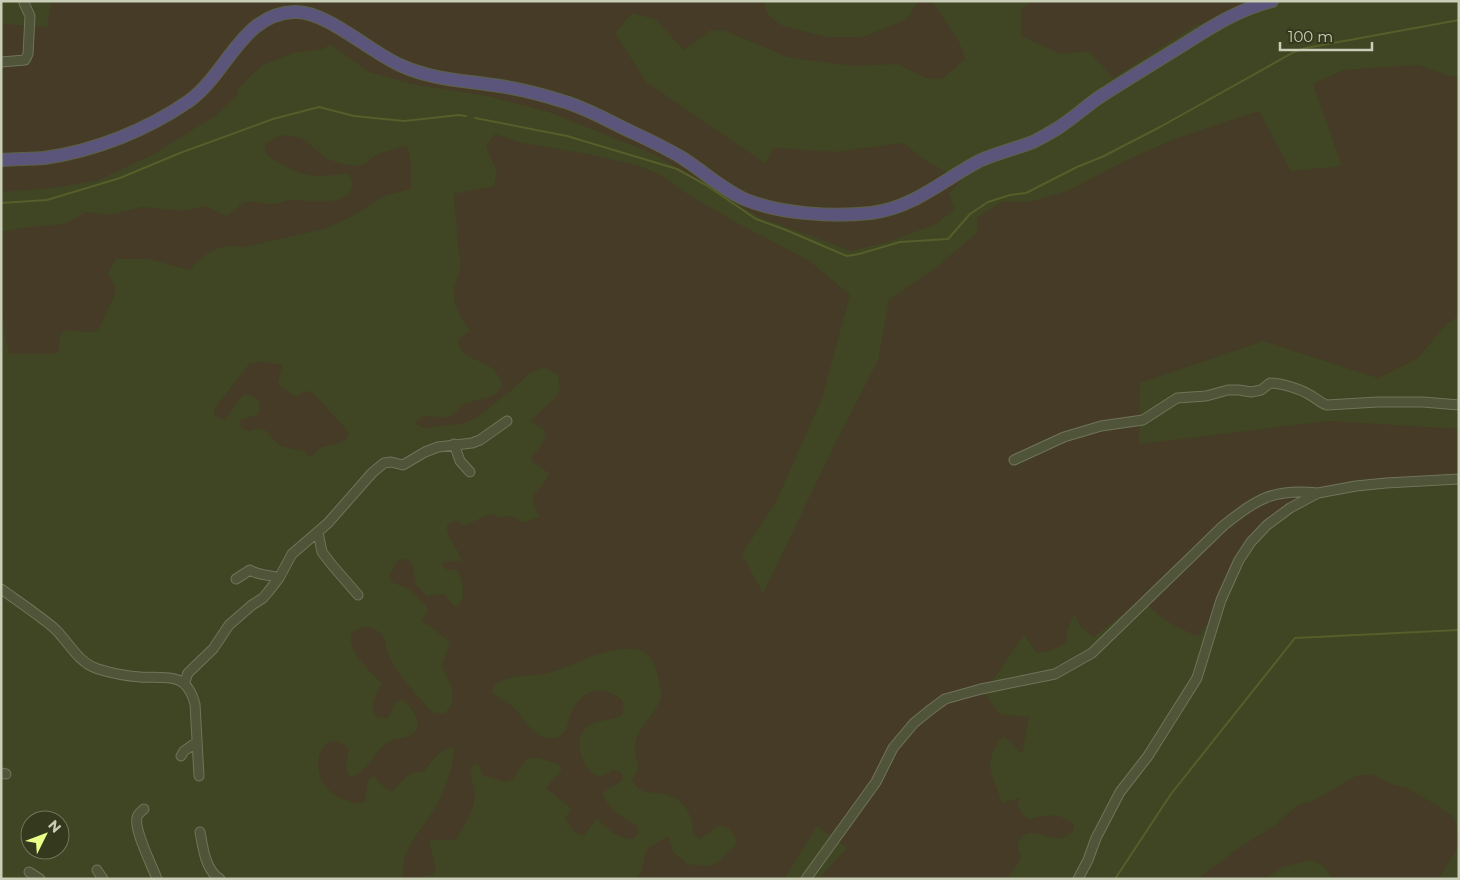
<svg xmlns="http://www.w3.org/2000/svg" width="1460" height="880" font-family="Montserrat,sans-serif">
	<rect width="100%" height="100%" fill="#404524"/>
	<path fill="#453b26" d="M 51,1 L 763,1 L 768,15 L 780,25 L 825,37 L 863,37 L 906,20 L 919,1 L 930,1 L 934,4 L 959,42 L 965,59 L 942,79 L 926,78 L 898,64 L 852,66 L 788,57 L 726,31 L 711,30 L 684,50 L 655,19 L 632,13 L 615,33 L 646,82 L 766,164 L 773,148 L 836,152 L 903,143 L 929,163 L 962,180 L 949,193 L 954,209 L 936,224 L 890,241 L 852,251 L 759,217 L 654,154 L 549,112 L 488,96 L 412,84 L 369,72 L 330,44 L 323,49 L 293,53 L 263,65 L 250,76 L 239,88 L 237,96 L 215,116 L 152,155 L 96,181 L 51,188 L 1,192 L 1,24 L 47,27 Z
		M 1031,1 L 1268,1 L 1257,3 L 1196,25 L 1113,78 L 1089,51 L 1061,54 L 1021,36 L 1021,10 Z
		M 1419,65 L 1449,76 L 1459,76 L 1459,316 L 1447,323 L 1418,358 L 1378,378 L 1263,341 L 1140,383 L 1139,444 L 1328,421 L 1459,429 L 1459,479 L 1318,493 L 1290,508 L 1251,542 L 1221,600 L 1199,636 C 1178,629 1157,617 1143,599 L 1093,637 L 1081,627 L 1074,614 L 1068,628 L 1066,643 L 1052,650 L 1037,653 L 1024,635 L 984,693 L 999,714 L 1029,717 L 1022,753 L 1003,736 C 981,764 992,772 1002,803 L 1020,798 L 1017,806 L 1023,815 L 1029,819 C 1045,815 1061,812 1074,825 L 1072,832 C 1067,836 1063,838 1057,838 C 1045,838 1029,826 1020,839 C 1016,845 1018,851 1021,858 L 1007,879 L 819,879 L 847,848 L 817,826 L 784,879 L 698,879 L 689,876 L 686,879 L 636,879 L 641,872 L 647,849 L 668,836 L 673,852 L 687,864 L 695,865 L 711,866 L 718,862 L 735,846 L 737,839 L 727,827 L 720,825 L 700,839 L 693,834 C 694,815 683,797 663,794 C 649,792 642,795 632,781 L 639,768 C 630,739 637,735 653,713 C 657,707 660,702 661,696 C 661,688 659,680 657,673 C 648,622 575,666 548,673 C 534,676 519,675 506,679 C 502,680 497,684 493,686 L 492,693 C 499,698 507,703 514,708 C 524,717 532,737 547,738 C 571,740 566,721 574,707 C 585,690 602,684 619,698 C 625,702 624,708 622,715 C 610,722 593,718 583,731 C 573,742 584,773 599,776 C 605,777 609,773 613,770 L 622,773 L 623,780 C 616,785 609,787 603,793 C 607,810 623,817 637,826 L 638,833 L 633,839 C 617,839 608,829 597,819 C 591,824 589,831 582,836 L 575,832 L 565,819 L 572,809 L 546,788 L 562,770 L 558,764 C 531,756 527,751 514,779 L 506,782 L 482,775 L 480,766 L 474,763 C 466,781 477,784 475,797 C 473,812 463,827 456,840 L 429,840 L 436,870 L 431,876 L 424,876 L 423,879 L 403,879 C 401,848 417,837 432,813 C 443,797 454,767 454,747 C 439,750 432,761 423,772 C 404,771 405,781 392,791 L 385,788 L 374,776 L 368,780 L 365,802 C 356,805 351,802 343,799 C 300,782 320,720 349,749 C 347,760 343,769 351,778 C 365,773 375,752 387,743 C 393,738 402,739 409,736 C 428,727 412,706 401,699 L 395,703 L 388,718 L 379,718 C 366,708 376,696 382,684 C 369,669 348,653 351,633 C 364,624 373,625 384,637 C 388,667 411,688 430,710 L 437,713 L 444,714 C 461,698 450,684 442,666 L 450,642 L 422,620 L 428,611 L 425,604 L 407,588 L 392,582 L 390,574 L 399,559 L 406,559 L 412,563 L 416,585 L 427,596 L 443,594 C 449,598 450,603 456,607 C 468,598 462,585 459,572 L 456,570 L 448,570 L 442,566 L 444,562 L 461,561 C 459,547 447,540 447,526 L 450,523 L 457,521 L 464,526 L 490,514 L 501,518 L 512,516 L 522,523 L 540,517 C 523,488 542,495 549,473 L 532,461 L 532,456 C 545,443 554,429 530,422 L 556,397 L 560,390 L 558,375 L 545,367 L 531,372 L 508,393 L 476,418 L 460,424 L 423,428 L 415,423 L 421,417 L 429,416 L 446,418 L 453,415 L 463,404 L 495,395 L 503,385 C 501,380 498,375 495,371 C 482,357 461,362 458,339 L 471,331 C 462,320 453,306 454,290 C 456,278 464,268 459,255 L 454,194 L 494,186 L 497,172 L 486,146 L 495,134 L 522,143 L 587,154 L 640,166 L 664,177 L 682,191 L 739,224 L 808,260 L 850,295 L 822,398 L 776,502 L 742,554 L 763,594 L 836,442 L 878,361 L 889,300 L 934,269 L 977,233 L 977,218 L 1002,202 L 1030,202 L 1070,190 L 1123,162 L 1177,138 L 1259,111 L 1291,171 L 1342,166 L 1313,84 L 1344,70 Z
		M 286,135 L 303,139 L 327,159 L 341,164 L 358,166 L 365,164 L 377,154 L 407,146 L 411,165 L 411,189 L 386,195 L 347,219 L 324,229 L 243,247 C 223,242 201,253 190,270 L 149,259 L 116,259 L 108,273 L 115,287 L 115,294 L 98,330 L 90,332 L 65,330 L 60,335 L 59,351 L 51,354 L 10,354 C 0,331 1,262 1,232 C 12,230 22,228 33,227 C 56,224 65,228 85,212 L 110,215 L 142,207 L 184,211 L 207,206 L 221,214 L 228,216 C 235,211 239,204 247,202 C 256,201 265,205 274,204 C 279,204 284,201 289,200 C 305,199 343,208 351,190 C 355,182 352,178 346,173 C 336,174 325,177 315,176 C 298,174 277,164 265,152 L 266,144 L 279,136 Z
		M 265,362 L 282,365 L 278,384 L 296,397 L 303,393 L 311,391 L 345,428 L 349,435 C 339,447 336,443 323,447 C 319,448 314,454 311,457 L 304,451 L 280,446 L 265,430 L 256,429 L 249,431 L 242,428 L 239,421 C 246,417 252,418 259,413 L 260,406 L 258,399 L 250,395 L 243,395 L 224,420 L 214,415 L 215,408 L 250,363 Z
		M 1358,775 L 1373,775 L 1393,785 L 1407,788 L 1433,803 L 1452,816 L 1456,823 L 1459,846 L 1440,876 L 1436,879 L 1333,879 L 1323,865 L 1310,860 L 1282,867 L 1266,879 L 1198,879 L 1236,850 L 1274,826 L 1298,805 L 1313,801 Z"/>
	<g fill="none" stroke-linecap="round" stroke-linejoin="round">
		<path stroke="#565e2a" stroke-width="2" d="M 475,118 L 567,136 L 677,169 L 706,185 L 756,219 L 786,230 L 842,254 L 847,256 L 859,254 L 900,242 L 948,239 L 970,214 L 988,202 L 1010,195 L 1026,193 L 1077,167 L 1104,156 L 1160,127 L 1294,52 L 1306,48 L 1459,20
			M 1,203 L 47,200 L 120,178 L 180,153 L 273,119 L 319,107 L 354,116 L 404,121 L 459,115 L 466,116
			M 1115,879 L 1171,794 L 1295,638 L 1459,630"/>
		<g stroke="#70745a" stroke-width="11">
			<path id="minor" d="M 1,62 L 25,60 L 28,54 L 30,16 L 24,3 L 25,1
				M 454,444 L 460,461 L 470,472
				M 1014,460 L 1064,437 L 1101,426 L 1143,420 L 1177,398 L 1206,396 L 1228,390 L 1239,390 L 1251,392 L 1261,390 L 1270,383 C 1282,383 1300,389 1310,395 C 1316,398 1320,403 1327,405 L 1378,402 L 1423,402 L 1459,405
				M 318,532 L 322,552 L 332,565 L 358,595
				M 236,579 L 250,570 C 259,576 269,574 279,578
				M 1,589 C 19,602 37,614 54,628 C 69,642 77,662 98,669 C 111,673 126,676 140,677 C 150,678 169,676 178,680 C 187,683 193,695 195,704 L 199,776
				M 184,684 L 188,673 L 213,649 L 229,625 L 252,605 L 263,598 L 268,592 L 279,578 L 292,554 L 328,523 L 372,473 L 384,463 L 391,462 L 403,465 L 425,452 L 438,447 L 472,443 L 480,440 L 507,421
				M 181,756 L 184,751 L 197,742
				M 1,773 L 6,774
				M 144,809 C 142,811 137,814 137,818 C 134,831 152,865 157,879
				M 200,832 C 203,847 205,870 220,879
				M 97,870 L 103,879
				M 29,872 L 40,879
				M 806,879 L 876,782 L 893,748 L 914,723 L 930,710 L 945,699 L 981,689 L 1055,674 L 1092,653 L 1223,526 C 1256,499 1274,488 1318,493
				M 1078,879 L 1088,860 L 1096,838 L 1120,792 L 1148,756 L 1197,678 L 1221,600 L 1239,560 L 1251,542 L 1267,525 L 1290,508 L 1318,493 L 1356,486 L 1386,483 L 1459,479"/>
		</g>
		<g stroke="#5d6146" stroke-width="14">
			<path id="highway" d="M 1,160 C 15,159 30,159 44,158 C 95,151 147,130 189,101 C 227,74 242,13 295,12 C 327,11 371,53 402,66 C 429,78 456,80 485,84 C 512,87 537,93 562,101 C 587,108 610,122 634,133 C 651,141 668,149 684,159 C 704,172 722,189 744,199 C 779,214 832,217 871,213 C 913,208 943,180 979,161 C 996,153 1015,149 1033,142 C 1041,138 1050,133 1058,128 C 1072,119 1084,108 1098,98 C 1126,80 1154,63 1183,45 C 1211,27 1239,9 1272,1"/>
		</g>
		<use href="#minor" stroke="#505438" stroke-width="9"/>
		<use href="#highway" stroke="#5b557b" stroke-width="12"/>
	</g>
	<rect width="1460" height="880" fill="none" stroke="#c9ceb6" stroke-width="5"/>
	<g transform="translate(45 835) rotate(48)"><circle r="24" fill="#35391d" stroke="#70755a"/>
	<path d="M0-4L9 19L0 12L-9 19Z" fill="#e9ff89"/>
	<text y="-8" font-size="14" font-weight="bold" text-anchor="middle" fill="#c9ceb6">N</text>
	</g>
	<path d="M1280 42v8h92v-8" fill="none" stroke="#c9ceb6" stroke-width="2.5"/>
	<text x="1288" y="42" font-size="15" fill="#c9ceb6" stroke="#35391d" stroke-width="4" paint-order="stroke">100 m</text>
</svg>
